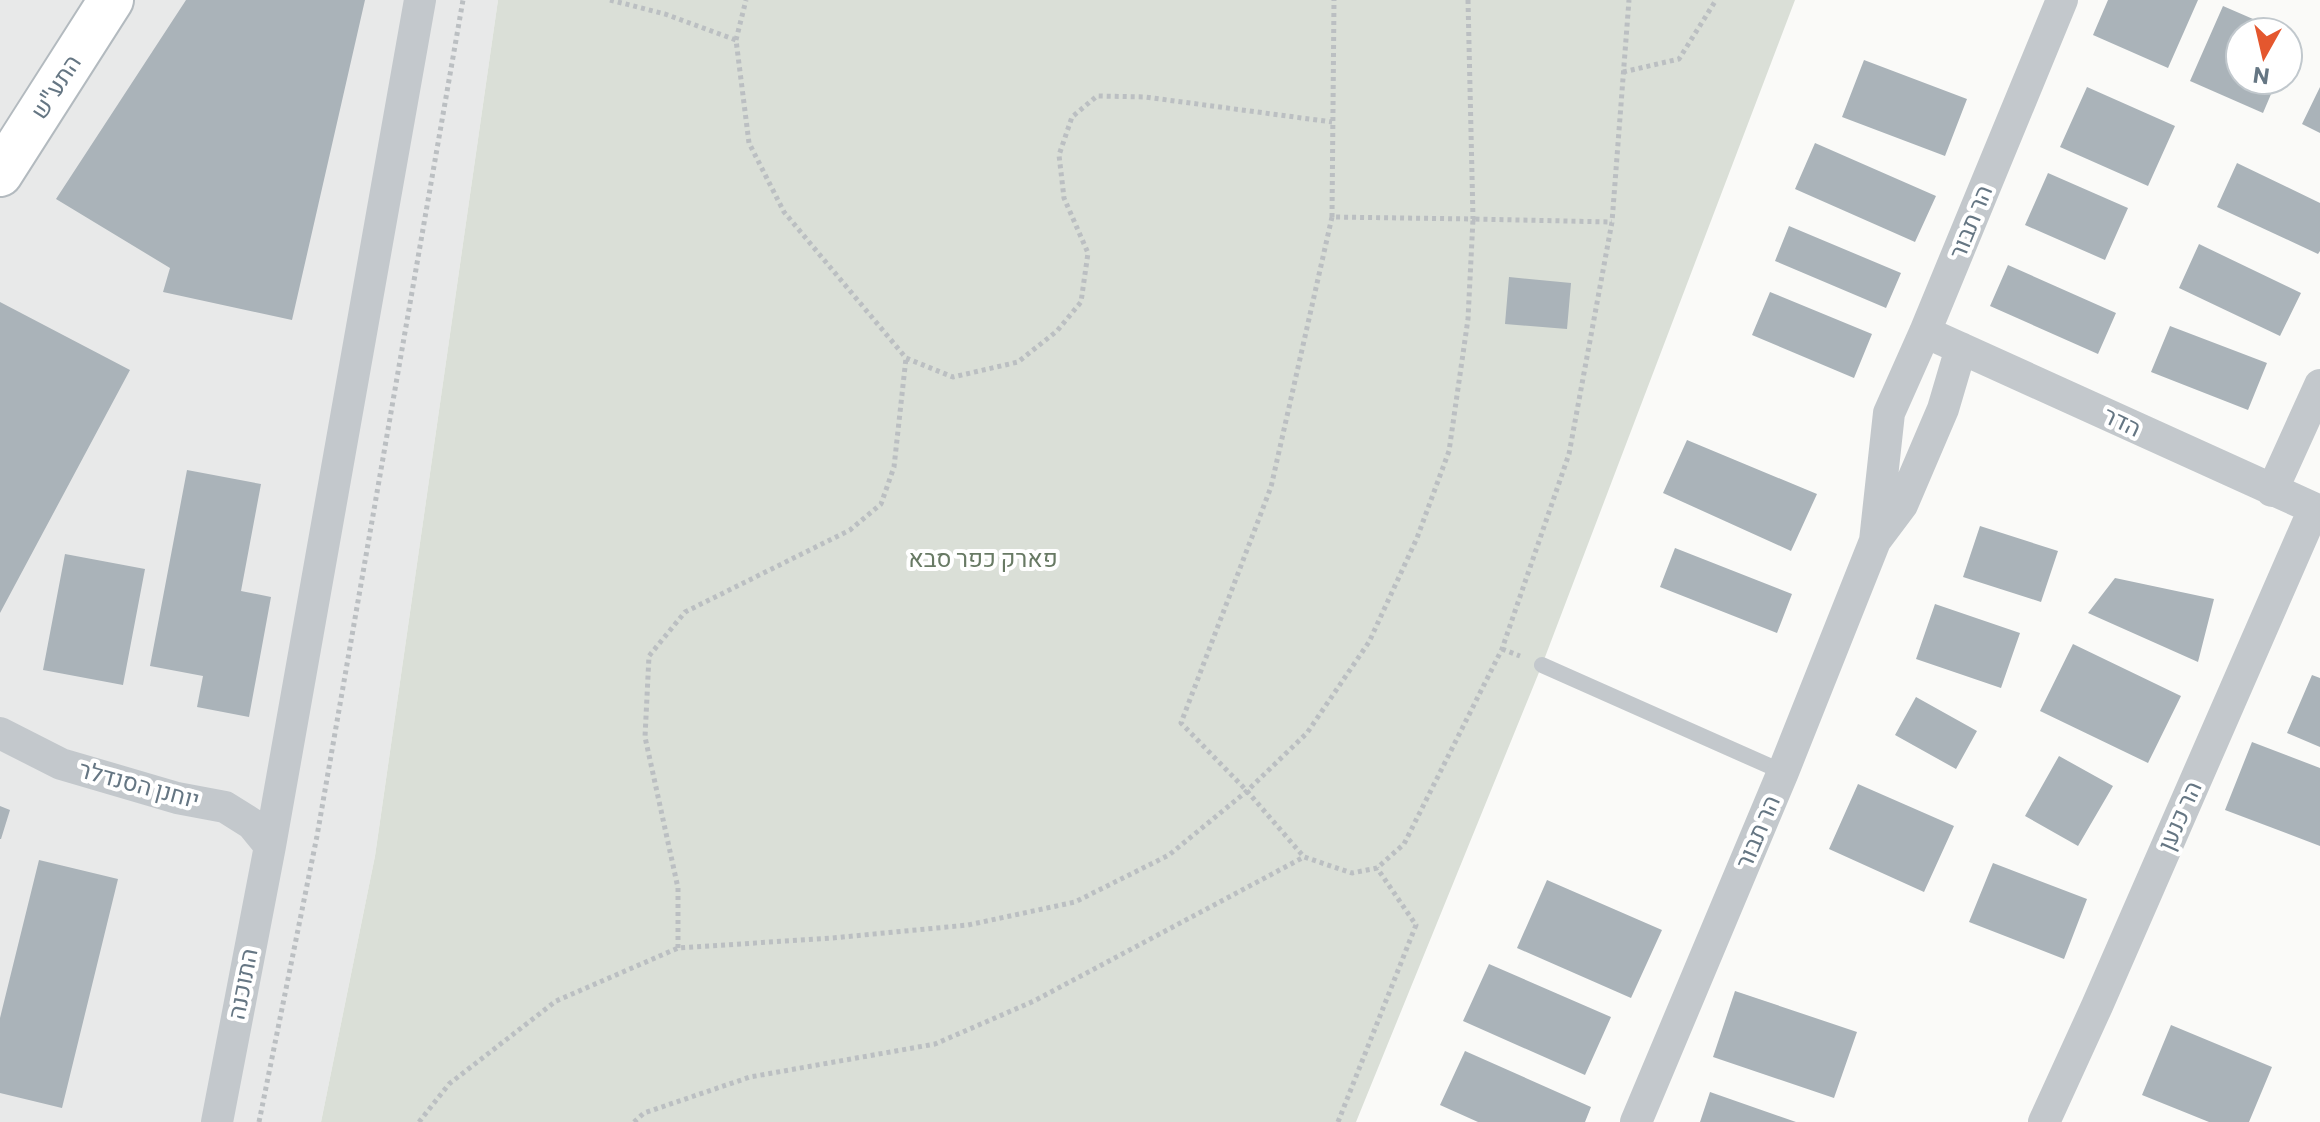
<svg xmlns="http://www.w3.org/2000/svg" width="2320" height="1122" font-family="Commissioner,Heebo,sans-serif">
	<rect width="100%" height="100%" fill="#fafaf8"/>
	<path fill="#e8e9e9" d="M 0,0 L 498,0 L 375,856 L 321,1122 L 0,1122 Z"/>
	<path fill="#dadfd7" d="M 498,0 L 1795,0 L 1542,665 L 1356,1122 L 321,1122 L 375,856 Z"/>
	<path fill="#aab3b9" d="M 186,0 L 365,0 L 292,320 L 163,292 L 170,268 L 56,199 Z
		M 2108,0 L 2198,0 L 2168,68 L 2093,35 Z
		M 2223,6 L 2283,32 L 2240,32 L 2240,80 L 2277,80 L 2263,113 L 2190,81 Z
		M 1864,60 L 1967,99 L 1945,156 L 1842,117 Z
		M 2087,87 L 2175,126 L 2148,186 L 2060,147 Z
		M 2320,87 L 2320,133 L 2302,124 Z
		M 1815,143 L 1936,196 L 1915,242 L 1795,189 Z
		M 2237,163 L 2320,203 L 2320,251 L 2318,254 L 2217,207 Z
		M 2048,173 L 2128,208 L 2105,260 L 2025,225 Z
		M 1789,226 L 1901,273 L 1886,308 L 1775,261 Z
		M 2199,244 L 2301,293 L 2280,336 L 2179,288 Z
		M 2008,265 L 2116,313 L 2098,354 L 1990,306 Z
		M 1509,277 L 1571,283 L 1567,329 L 1505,324 Z
		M 1770,292 L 1872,334 L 1854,378 L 1752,335 Z
		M 0,302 L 130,370 L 0,613 Z
		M 2170,326 L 2267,363 L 2248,410 L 2151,372 Z
		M 1687,440 L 1817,494 L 1791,551 L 1663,493 Z
		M 187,470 L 261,484 L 241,591 L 271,597 L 249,717 L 197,707 L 203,676 L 150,666 Z
		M 1980,526 L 2058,551 L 2041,602 L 1963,577 Z
		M 1675,548 L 1792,594 L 1777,633 L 1660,587 Z
		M 65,554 L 145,569 L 123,685 L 43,670 Z
		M 2115,578 L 2214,599 L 2198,662 L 2088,613 Z
		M 1935,604 L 2020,633 L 2001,688 L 1916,659 Z
		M 2073,644 L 2181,696 L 2148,763 L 2040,711 Z
		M 2312,675 L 2320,678 L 2320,747 L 2287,733 Z
		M 1916,697 L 1977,731 L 1956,769 L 1895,735 Z
		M 2252,742 L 2320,768 L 2320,846 L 2225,810 Z
		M 2059,756 L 2113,786 L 2078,846 L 2025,816 Z
		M 1858,784 L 1954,826 L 1924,892 L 1829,849 Z
		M 0,806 L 10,810 L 1,839 L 0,839 Z
		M 39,860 L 118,879 L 62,1108 L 0,1093 L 0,1018 Z
		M 1993,863 L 2087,899 L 2064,959 L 1969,922 Z
		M 1547,880 L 1662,930 L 1631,998 L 1517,948 Z
		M 1489,964 L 1611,1017 L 1585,1075 L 1463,1021 Z
		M 1735,991 L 1857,1032 L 1834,1098 L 1713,1057 Z
		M 2171,1025 L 2272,1067 L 2249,1122 L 2209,1122 L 2142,1095 Z
		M 1465,1051 L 1591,1107 L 1585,1122 L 1478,1122 L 1440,1105 Z
		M 1710,1092 L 1796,1122 L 1700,1122 Z"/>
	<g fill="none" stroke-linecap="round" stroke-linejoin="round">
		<g stroke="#b3babf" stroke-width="48">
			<path id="secondary" d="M 0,174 L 111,0"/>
		</g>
		<path stroke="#bbbfc2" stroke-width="5" stroke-dasharray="4 4" stroke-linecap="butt" d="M 610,0 L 665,14 L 736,40 L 749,143 L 784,212 L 906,358 L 953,377 L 1018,362 L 1057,331 L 1081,302 L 1088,253 L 1064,198 L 1059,155 L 1072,117 L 1097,96 L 1145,97 L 1332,122
			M 1468,0 L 1473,219 L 1332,217 L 1271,487 L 1181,723 L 1247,791 L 1304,857 L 1352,873 L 1377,868 L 1404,844 L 1502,649 L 1569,454 L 1612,222 L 1629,0
			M 736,40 L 746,0
			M 1623,72 L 1679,59 L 1716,0
			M 1332,217 L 1334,0
			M 1502,649 L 1520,656
			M 678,948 L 678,888 L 645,737 L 649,656 L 685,612 L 850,530 L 881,504 L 894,467 L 906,358
			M 259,1122 L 317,836 L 463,0
			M 419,1122 L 449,1084 L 556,1001 L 678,948 L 832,938 L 968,925 L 1075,902 L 1169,855 L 1247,791 L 1307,733 L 1369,642 L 1417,538 L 1449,451 L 1468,319 L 1473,219 L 1612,222
			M 634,1122 L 644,1113 L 750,1077 L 935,1044 L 1034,1001 L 1304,857
			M 1338,1122 L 1416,925 L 1377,868"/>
		<path stroke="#c3c8cc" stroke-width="16" d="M 1542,665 L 1783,772"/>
		<path stroke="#c3c8cc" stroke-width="32" d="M 1925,332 L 2320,511
			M 2272,491 L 2320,385
			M 1875,541 L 1902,505 L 1943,409 L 1961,348
			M 0,733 L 61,764 L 177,798 L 225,807 L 252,824 L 270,846
			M 217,1122 L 270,846 L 420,0
			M 1636,1122 L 1783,772 L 1875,541 L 1889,413 L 1925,332 L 2062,0
			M 2044,1122 L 2097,1006 L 2314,509"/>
		<use href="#secondary" stroke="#fff" stroke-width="44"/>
	</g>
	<g text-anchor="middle" stroke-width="8" stroke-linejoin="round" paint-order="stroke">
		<g font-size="24" fill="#657683" stroke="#fff">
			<text transform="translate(56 87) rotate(-57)" y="8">התע"ש</text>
			<text transform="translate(1971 222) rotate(-68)" y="8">הר תבור</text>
			<text transform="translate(2122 422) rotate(25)" y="8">הדר</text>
			<text transform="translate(139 785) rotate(15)" y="8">יוחנן הסנדלר</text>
			<text transform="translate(2180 816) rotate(-66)" y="8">הר כנען</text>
			<text transform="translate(1758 832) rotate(-67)" y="8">הר תבור</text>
			<text transform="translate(243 984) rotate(-79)" y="8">התוכנה</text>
		</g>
		<g font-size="24" fill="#687a64" stroke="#fff">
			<text x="983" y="567">פארק כפר סבא</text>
		</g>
	</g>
	<g transform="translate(2264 56) rotate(188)"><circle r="38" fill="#ffffff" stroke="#c1c8cd" stroke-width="2"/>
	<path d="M0-6L14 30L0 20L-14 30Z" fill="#e4572e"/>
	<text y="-12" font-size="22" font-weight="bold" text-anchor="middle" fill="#657683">N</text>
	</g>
</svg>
